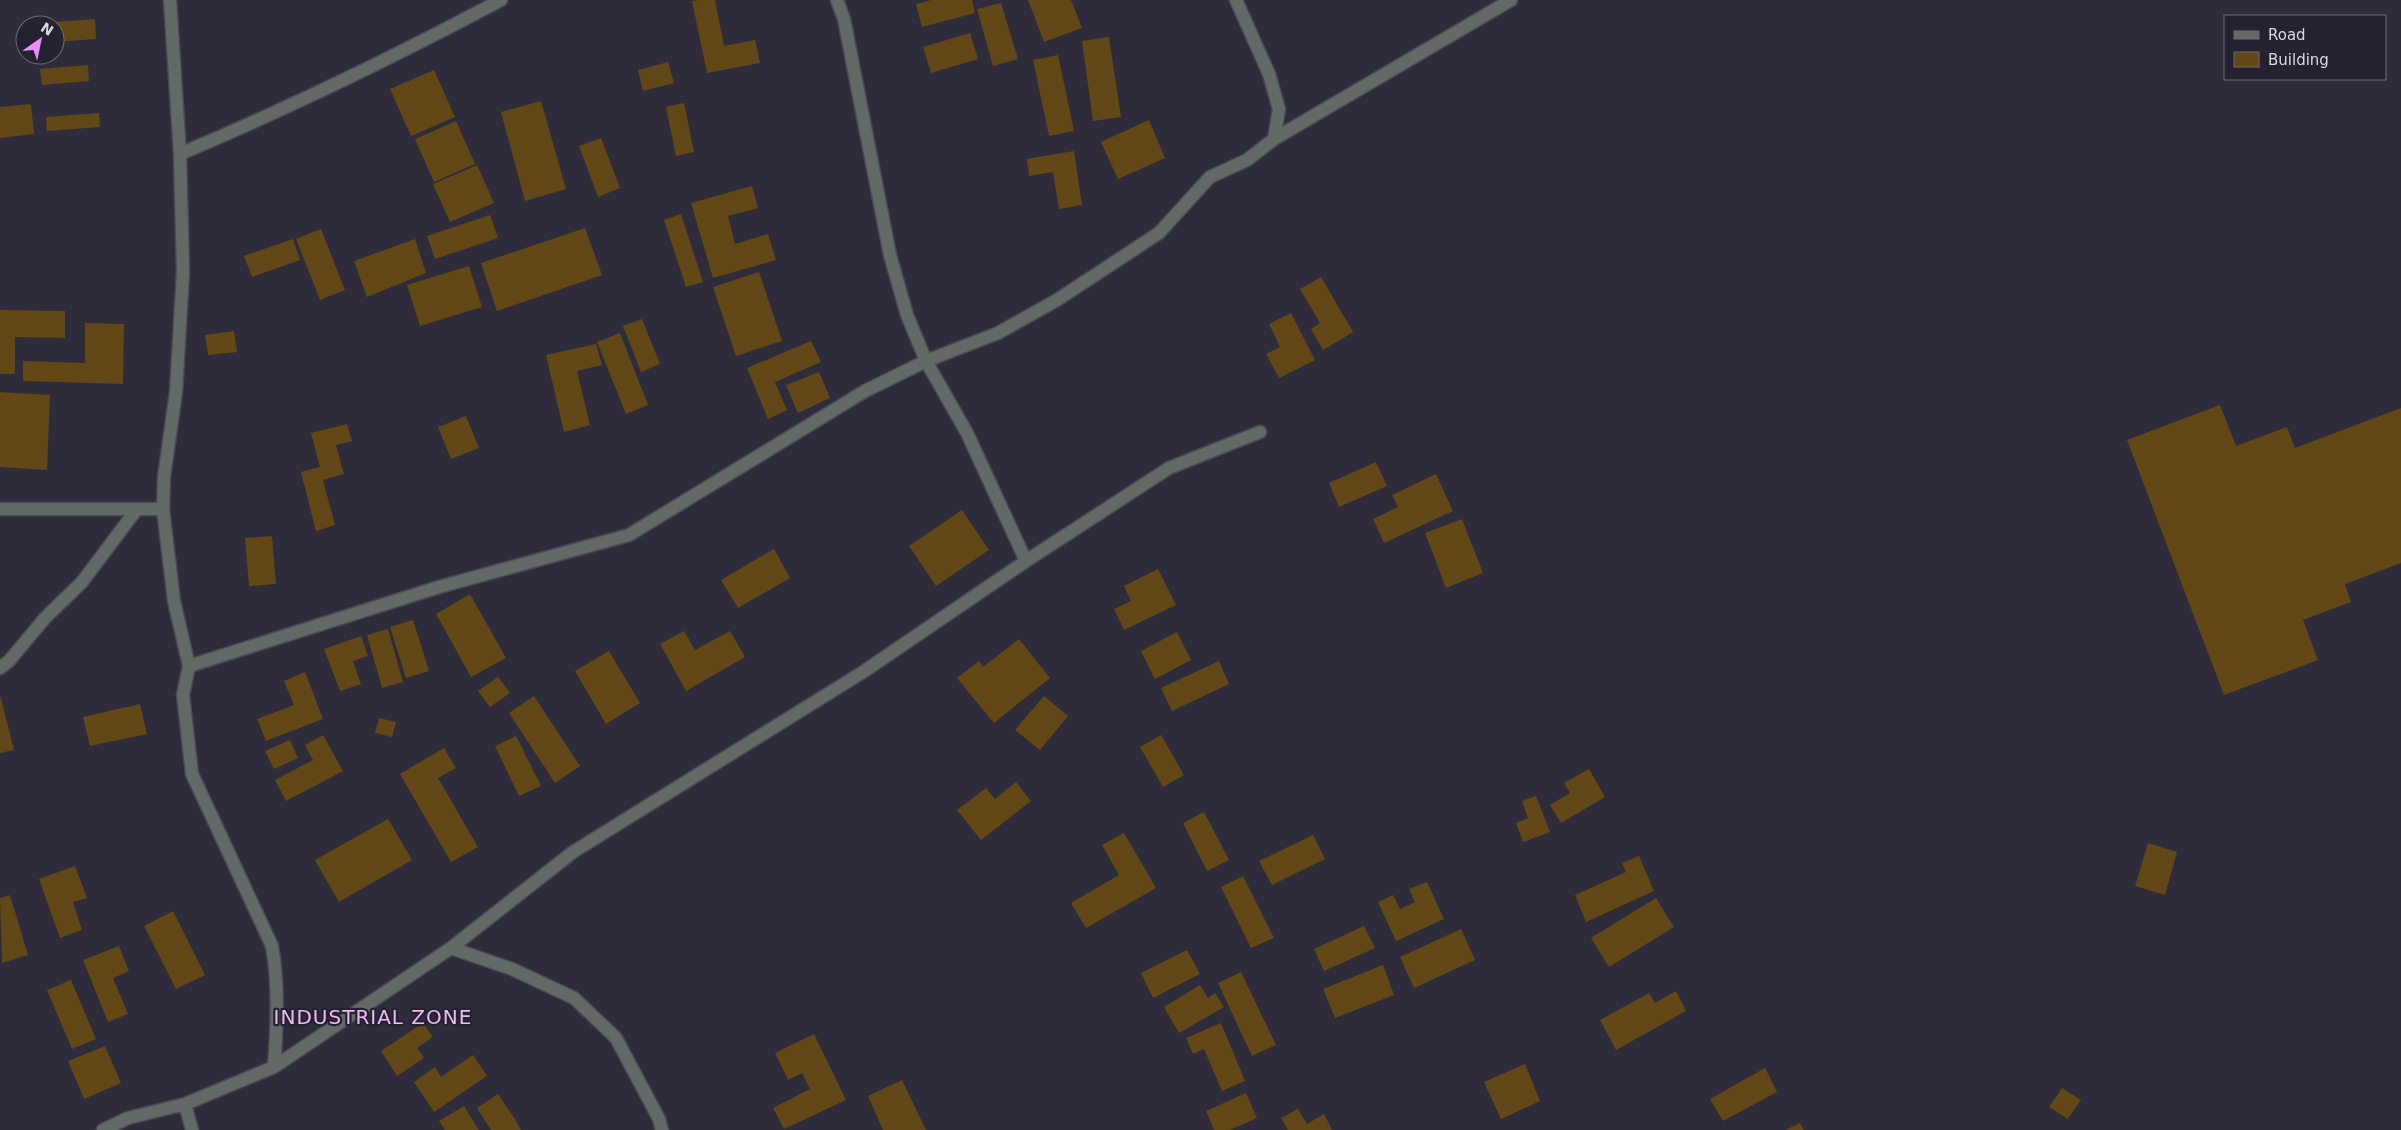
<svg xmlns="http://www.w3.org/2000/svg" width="2401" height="1130" font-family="'DejaVu Sans',sans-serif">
	<rect width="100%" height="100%" fill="#2e2c3a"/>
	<path fill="#624717" d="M 699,0 L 715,0 L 724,46 L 755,40 L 760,63 L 707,73 L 692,1 Z
		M 931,0 L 972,0 L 975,13 L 922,27 L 916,4 Z
		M 1028,0 L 1071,0 L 1082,28 L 1044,42 Z
		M 1001,3 L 1018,59 L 993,66 L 977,9 Z
		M 95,19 L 96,39 L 55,42 L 55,25 L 39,25 L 39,23 Z
		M 970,33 L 978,59 L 931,73 L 923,47 Z
		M 1109,37 L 1121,117 L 1093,121 L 1082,41 Z
		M 1058,55 L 1074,131 L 1049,136 L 1033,60 Z
		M 668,62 L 674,83 L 643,91 L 638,70 Z
		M 88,65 L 89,81 L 42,85 L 40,69 Z
		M 434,70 L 455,117 L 411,136 L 390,89 Z
		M 541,101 L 566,189 L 525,201 L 501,112 Z
		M 684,103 L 694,152 L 676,156 L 666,107 Z
		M 31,104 L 34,134 L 0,138 L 0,107 Z
		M 99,113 L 100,127 L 47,131 L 46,117 Z
		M 1149,120 L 1165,158 L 1118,179 L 1101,142 Z
		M 456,121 L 475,164 L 434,182 L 415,139 Z
		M 601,138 L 620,188 L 598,197 L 579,146 Z
		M 1074,151 L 1082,205 L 1059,209 L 1053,172 L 1029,176 L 1027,159 Z
		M 477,165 L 494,203 L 450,222 L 433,184 Z
		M 752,186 L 758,208 L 728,216 L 735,244 L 768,234 L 776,260 L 713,278 L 691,203 Z
		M 681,214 L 703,282 L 686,287 L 664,220 Z
		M 490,215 L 498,238 L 435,259 L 427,236 Z
		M 585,228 L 602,275 L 497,311 L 481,263 Z
		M 321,229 L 345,290 L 320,300 L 296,239 Z
		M 293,239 L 300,260 L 252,277 L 244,256 Z
		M 415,239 L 426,273 L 367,297 L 354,261 Z
		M 469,266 L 482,307 L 420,326 L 407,285 Z
		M 759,272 L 782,341 L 736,356 L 713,287 Z
		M 1321,277 L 1353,332 L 1323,350 L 1311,329 L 1320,323 L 1300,289 Z
		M 0,310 L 65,311 L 65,338 L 15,337 L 15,374 L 0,374 Z
		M 1291,313 L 1315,360 L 1279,378 L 1266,354 L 1280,347 L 1269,324 Z
		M 642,319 L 660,364 L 641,372 L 623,326 Z
		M 85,323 L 124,324 L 123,384 L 23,381 L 23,361 L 85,363 Z
		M 234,331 L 237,352 L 208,355 L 205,335 Z
		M 620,333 L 648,405 L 626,414 L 597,342 Z
		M 811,341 L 821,362 L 775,382 L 787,410 L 768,419 L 747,368 Z
		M 596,344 L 602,365 L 577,371 L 590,425 L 564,432 L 546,355 Z
		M 819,372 L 830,398 L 798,413 L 786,385 Z
		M 0,392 L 50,395 L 47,470 L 0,467 Z
		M 2220,405 L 2236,446 L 2287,427 L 2295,448 L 2401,408 L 2401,563 L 2345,584 L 2351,602 L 2303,620 L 2318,660 L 2224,695 L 2127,440 Z
		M 466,416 L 479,448 L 451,459 L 438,427 Z
		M 347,424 L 352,441 L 336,445 L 344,474 L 323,480 L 335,525 L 316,531 L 301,472 L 320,467 L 311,433 Z
		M 1376,462 L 1387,486 L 1339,507 L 1329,483 Z
		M 1436,474 L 1453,511 L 1384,543 L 1373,519 L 1398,507 L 1392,495 Z
		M 962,510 L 989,550 L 936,586 L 909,546 Z
		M 1462,519 L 1483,573 L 1446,588 L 1425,533 Z
		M 272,536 L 276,584 L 249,586 L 245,538 Z
		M 774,549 L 790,578 L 738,608 L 721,580 Z
		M 1158,569 L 1176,605 L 1124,630 L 1114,609 L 1131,601 L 1124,586 Z
		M 470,594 L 506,658 L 471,677 L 436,614 Z
		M 413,620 L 429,671 L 406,678 L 390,627 Z
		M 388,629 L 403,682 L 382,688 L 367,635 Z
		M 684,631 L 695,650 L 730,631 L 745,657 L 686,691 L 660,644 Z
		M 1177,632 L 1191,660 L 1155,679 L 1141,651 Z
		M 361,636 L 368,656 L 353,661 L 361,684 L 340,691 L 324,649 Z
		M 1019,639 L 1050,678 L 994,723 L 957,678 L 979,661 L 983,667 Z
		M 609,651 L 640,703 L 606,724 L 575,671 Z
		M 1219,661 L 1229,684 L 1172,711 L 1161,688 Z
		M 305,672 L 323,719 L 266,741 L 257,719 L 294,705 L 284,681 Z
		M 498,677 L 510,693 L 490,707 L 478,691 Z
		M 0,695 L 14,750 L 0,753 Z
		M 534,696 L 580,766 L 555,783 L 509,713 Z
		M 1044,696 L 1068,716 L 1040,750 L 1015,730 Z
		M 140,704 L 147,734 L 90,746 L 83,717 Z
		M 379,718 L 396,722 L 392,737 L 375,733 Z
		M 323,735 L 343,771 L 286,801 L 275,780 L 313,760 L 305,745 Z
		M 1161,735 L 1184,775 L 1163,787 L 1140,747 Z
		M 516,736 L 541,786 L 519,796 L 495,746 Z
		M 290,740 L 298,758 L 274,769 L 265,751 Z
		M 444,748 L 456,768 L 438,778 L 478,847 L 451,862 L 400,774 Z
		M 1589,769 L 1605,797 L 1561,823 L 1550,805 L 1570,793 L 1564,783 Z
		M 1016,782 L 1031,801 L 981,840 L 957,810 L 986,788 L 995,799 Z
		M 1536,796 L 1550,832 L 1523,842 L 1516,823 L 1528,818 L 1522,801 Z
		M 1204,812 L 1229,860 L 1207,871 L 1183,823 Z
		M 388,819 L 412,860 L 339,902 L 315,860 Z
		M 1124,833 L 1156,888 L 1086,928 L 1071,903 L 1119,875 L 1102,845 Z
		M 1313,835 L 1325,859 L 1272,885 L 1259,861 Z
		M 2148,843 L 2177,852 L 2165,895 L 2135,886 Z
		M 1639,856 L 1654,891 L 1586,922 L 1575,895 L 1626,872 L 1622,863 Z
		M 75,866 L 87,898 L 73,902 L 82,930 L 60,938 L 39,879 Z
		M 1243,876 L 1274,938 L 1251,948 L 1221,887 Z
		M 1427,882 L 1444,919 L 1396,941 L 1378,902 L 1393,895 L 1400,909 L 1415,902 L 1409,889 Z
		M 10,895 L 28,955 L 2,963 L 0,898 Z
		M 1656,898 L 1674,927 L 1609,967 L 1591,938 Z
		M 173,911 L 205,975 L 176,989 L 144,926 Z
		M 1364,926 L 1375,948 L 1324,971 L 1314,949 Z
		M 1461,929 L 1475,960 L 1414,988 L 1400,957 Z
		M 119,946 L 129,971 L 113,978 L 128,1014 L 108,1022 L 83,960 Z
		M 1187,950 L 1200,974 L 1153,998 L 1141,973 Z
		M 1383,965 L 1394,995 L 1335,1018 L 1323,989 Z
		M 1241,972 L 1276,1045 L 1252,1056 L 1218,983 Z
		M 71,980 L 96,1039 L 72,1049 L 47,990 Z
		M 1200,985 L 1208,998 L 1215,993 L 1224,1007 L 1179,1033 L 1164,1007 Z
		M 1676,991 L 1686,1011 L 1616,1050 L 1600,1020 L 1649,993 L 1655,1003 Z
		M 423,1023 L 433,1037 L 417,1048 L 424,1058 L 397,1076 L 381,1051 Z
		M 1221,1023 L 1245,1081 L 1222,1091 L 1204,1049 L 1193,1054 L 1186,1038 Z
		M 814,1034 L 846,1100 L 784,1129 L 773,1108 L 810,1089 L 802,1073 L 788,1080 L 775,1053 Z
		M 105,1046 L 121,1083 L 84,1099 L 68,1061 Z
		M 473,1055 L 487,1076 L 434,1112 L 414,1082 L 435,1067 L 441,1077 Z
		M 1525,1064 L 1540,1101 L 1501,1119 L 1484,1082 Z
		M 1765,1068 L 1777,1092 L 1723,1121 L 1710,1099 Z
		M 902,1080 L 926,1130 L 883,1130 L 868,1096 Z
		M 2062,1088 L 2081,1100 L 2068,1119 L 2049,1107 Z
		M 1246,1093 L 1257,1118 L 1230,1130 L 1214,1130 L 1206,1111 Z
		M 498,1094 L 515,1119 L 521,1130 L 491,1130 L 477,1108 Z
		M 464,1106 L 479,1130 L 445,1130 L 439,1121 Z
		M 1298,1109 L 1307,1124 L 1324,1114 L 1332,1130 L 1288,1130 L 1281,1118 Z
		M 1800,1123 L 1804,1130 L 1785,1130 Z"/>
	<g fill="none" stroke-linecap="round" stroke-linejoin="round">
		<g stroke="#4a4855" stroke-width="15">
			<path id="minor" d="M 170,0 L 180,154 L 183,272 L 176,392 L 164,477 L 163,509 L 174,601 L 189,666 L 183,695 L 192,774 L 272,946 C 279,985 277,1027 274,1067
				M 837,0 L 844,19 L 890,255 L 907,315 L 926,361 L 967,433 L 1026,561
				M 1236,0 L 1269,74 L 1279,109 L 1274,139
				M 180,154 C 289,108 396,56 501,0
				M 0,509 L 163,509
				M 189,666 L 439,587 L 629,535 L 865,391 L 926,361 L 998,333 L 1057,300 L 1159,233 L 1210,177 L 1247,160 L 1274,139 L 1511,0
				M 0,668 L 9,661 L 45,618 L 82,582 L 137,509
				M 451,948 L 512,969 L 574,998 L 616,1038 L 659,1119 L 662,1130
				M 185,1104 L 192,1130
				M 103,1130 L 128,1118 L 185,1104 L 274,1067 L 451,948 L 573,852 L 863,672 L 1026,561 L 1169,468 L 1260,432"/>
		</g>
		<use href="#minor" stroke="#626a66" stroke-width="12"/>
	</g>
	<g text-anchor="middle" stroke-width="4.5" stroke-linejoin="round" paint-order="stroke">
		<g font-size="20" letter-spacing="1" fill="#edb9f6" stroke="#25222f">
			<text x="373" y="1024">INDUSTRIAL ZONE</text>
		</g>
	</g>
	<rect x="2224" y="15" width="162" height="65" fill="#25222f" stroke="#6d6b77"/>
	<rect x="2234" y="31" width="25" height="8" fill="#626a66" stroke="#6d6b77"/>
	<text x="2268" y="40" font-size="15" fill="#dad9e2">Road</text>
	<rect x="2234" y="52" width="25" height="15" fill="#624717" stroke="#6d6b77"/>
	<text x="2268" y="65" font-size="15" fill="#dad9e2">Building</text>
	<g transform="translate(40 40) rotate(33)"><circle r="24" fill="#25222f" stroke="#6d6b77"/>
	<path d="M0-4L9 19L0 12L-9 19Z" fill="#eb8cfb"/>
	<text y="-8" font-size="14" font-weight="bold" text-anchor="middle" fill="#dad9e2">N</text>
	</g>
</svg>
